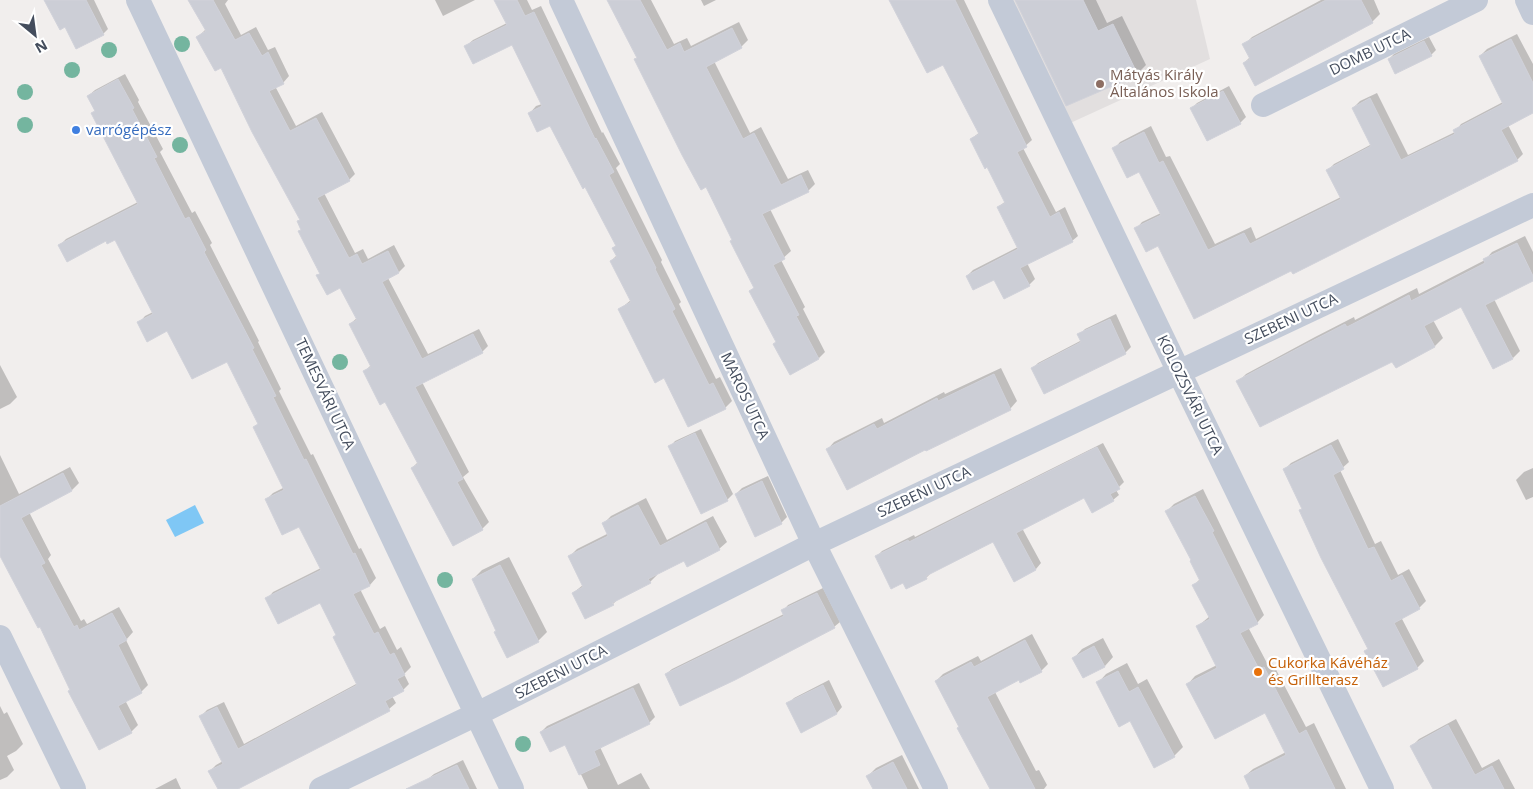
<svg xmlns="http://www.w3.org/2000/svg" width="1533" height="789" font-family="'Open Sans',sans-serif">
	<rect width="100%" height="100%" fill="#f1eeed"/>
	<path fill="#e2dfdf" d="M 1007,0 L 1196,0 L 1210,59 L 1066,125 Z"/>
	<path fill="#7fc7f5" d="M 195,505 L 204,523 L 175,537 L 166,520 Z"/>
	<path fill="#0003" d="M 46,0 L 94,0 L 108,29 L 103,34 L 66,26 Z
		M 189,0 L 228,0 L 225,4 L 241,35 L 256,27 L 268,50 L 275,47 L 289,76 L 283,83 L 275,86 L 296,126 L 322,112 L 355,174 L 349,180 L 324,193 L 355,253 L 363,249 L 368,259 L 394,245 L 405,266 L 399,272 L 388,278 L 428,354 L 479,329 L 488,346 L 482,352 L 422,382 L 469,472 L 463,477 L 489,522 L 482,529 L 454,544 L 412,468 L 418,462 L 386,401 L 364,372 L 371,365 L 350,324 L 357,318 L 340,287 L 318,276 L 321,273 L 298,222 L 301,219 L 221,66 L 198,37 L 206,29 Z
		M 435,0 L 475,0 L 443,16 Z
		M 496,0 L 527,0 L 532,10 L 541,6 L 602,133 L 603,132 L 620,164 L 616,168 L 662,260 L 661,262 L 681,302 L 679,304 L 716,379 L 720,377 L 732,401 L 725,408 L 664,377 L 620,309 L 631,300 L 611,261 L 617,255 L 613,248 L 617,245 L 586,185 L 550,125 L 530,113 L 536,106 L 542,104 L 512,44 L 466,46 L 473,40 L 507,23 Z
		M 613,0 L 651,0 L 674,44 L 687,38 L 691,46 L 739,22 L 748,40 L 741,47 L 714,61 L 750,133 L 761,127 L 788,179 L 808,170 L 815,184 L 808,191 L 770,209 L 791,251 L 781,260 L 805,307 L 803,309 L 825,352 L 819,358 L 777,342 L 751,291 L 755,287 L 733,239 L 706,185 L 638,57 Z
		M 701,0 L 716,0 L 704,6 Z
		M 898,0 L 964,0 L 1032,140 L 1023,148 L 1056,212 L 1065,207 L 1078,236 L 1072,241 L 1027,263 L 1035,279 L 1029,285 L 994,278 L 967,276 L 973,270 L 1018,247 L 998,207 L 1006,201 L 988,166 L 971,139 L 980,132 L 944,63 Z
		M 1017,0 L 1096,0 L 1107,23 L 1122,16 L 1146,65 L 1137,74 Z
		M 1321,0 L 1374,0 L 1380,14 L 1372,22 L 1255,84 L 1244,63 L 1250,57 L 1244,45 L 1252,37 Z
		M 1517,34 L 1533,64 L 1533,112 L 1508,125 L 1523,154 L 1517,160 L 1292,269 L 1158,244 L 1136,229 L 1142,222 L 1161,213 L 1140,170 L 1114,149 L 1120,142 L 1151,126 L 1166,157 L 1170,156 L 1215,244 L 1251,227 L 1256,239 L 1341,197 L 1328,170 L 1334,164 L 1372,144 L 1353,108 L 1360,101 L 1377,93 L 1408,155 L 1455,132 L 1461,124 L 1503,102 L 1480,56 L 1487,49 Z
		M 1429,37 L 1436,50 L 1431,55 L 1389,59 L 1394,54 Z
		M 125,74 L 139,100 L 138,102 L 163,149 L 160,152 L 192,213 L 195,211 L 212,243 L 210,245 L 259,341 L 258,342 L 281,389 L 279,391 L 311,455 L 313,454 L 359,549 L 361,548 L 376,578 L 370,585 L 360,589 L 380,629 L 385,626 L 397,650 L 401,647 L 411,667 L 404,674 L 409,684 L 403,690 L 392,696 L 396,703 L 389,709 L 235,789 L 219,789 L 210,771 L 216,765 L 223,761 L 201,716 L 207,710 L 224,702 L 244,744 L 358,683 L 321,601 L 267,599 L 273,592 L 321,568 L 300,525 L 266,500 L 273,493 L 285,487 L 255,427 L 259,423 L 228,360 L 168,329 L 139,323 L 145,316 L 153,312 L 115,239 L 59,246 L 66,239 L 138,202 L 88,96 L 95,90 Z
		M 1229,86 L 1246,117 L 1240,123 L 1191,109 L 1197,103 Z
		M 1525,236 L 1533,252 L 1533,279 L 1494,299 L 1520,351 L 1513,358 L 1462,305 L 1433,320 L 1443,338 L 1435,346 L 1396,367 L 1393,360 L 1238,382 L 1246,374 L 1315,337 L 1354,317 L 1355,320 L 1417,288 L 1419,294 L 1485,260 L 1492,252 Z
		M 1116,314 L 1131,347 L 1125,353 L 1044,392 L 1032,369 L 1038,363 L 1082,340 L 1079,335 L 1085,329 Z
		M 0,365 L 17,397 L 10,404 L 0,409 Z
		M 1001,368 L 1017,401 L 1010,409 L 926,450 L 827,450 L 834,442 L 882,418 L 884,423 L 944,392 L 945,394 Z
		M 701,429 L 733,494 L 727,500 L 670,447 L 675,441 Z
		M 1338,439 L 1349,462 L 1340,470 L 1375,544 L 1381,541 L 1398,575 L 1409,569 L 1426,601 L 1419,608 L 1401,617 L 1424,661 L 1417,668 L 1369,648 L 1285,469 L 1291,463 Z
		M 1103,443 L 1124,482 L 1116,490 L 1119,495 L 1113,500 L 1084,496 L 1022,528 L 1041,563 L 1036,569 L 1014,580 L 993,541 L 932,572 L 926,578 L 904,582 L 876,557 L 882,551 L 914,535 L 915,537 Z
		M 0,455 L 19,494 L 70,467 L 79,483 L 72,490 L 29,512 L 51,555 L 48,559 L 81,621 L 84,619 L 87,624 L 119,607 L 133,632 L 126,640 L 148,685 L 141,692 L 125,700 L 138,725 L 131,732 L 71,690 L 41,625 L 0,553 Z
		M 1533,468 L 1533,497 L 1526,500 L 1516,480 L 1524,472 Z
		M 768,476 L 787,517 L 781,523 L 736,494 L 742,488 Z
		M 1203,489 L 1264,615 L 1257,623 L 1248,627 L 1267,663 L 1271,660 L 1306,727 L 1314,723 L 1346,789 L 1252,789 L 1245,776 L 1253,769 L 1286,752 L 1265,712 L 1188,684 L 1195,676 L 1217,665 L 1198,626 L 1210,616 L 1194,585 L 1200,579 L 1192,560 L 1167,511 L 1174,504 Z
		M 646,498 L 667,540 L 713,516 L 727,542 L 719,549 L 684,559 L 656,573 L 657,575 L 650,582 L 619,598 L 613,604 L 573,593 L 583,585 L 569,557 L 577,549 L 609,533 L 604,523 L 611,516 Z
		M 509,557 L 547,632 L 538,641 L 497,631 L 473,579 L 482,570 Z
		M 823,588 L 840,622 L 834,627 L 666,674 L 672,669 L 784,614 L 783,611 L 788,605 Z
		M 1032,634 L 1048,664 L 1041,671 L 1019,679 L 995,692 L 1036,771 L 1039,770 L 1047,785 L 1044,789 L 991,789 L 936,681 L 943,674 L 978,656 L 981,661 Z
		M 1103,638 L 1113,657 L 1105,666 L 1074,658 L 1082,649 Z
		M 1127,663 L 1138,684 L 1147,679 L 1183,747 L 1174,756 L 1131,719 L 1098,683 L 1106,674 Z
		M 829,680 L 842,707 L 837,713 L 802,731 L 788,704 L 794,698 Z
		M 639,683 L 655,717 L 649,723 L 600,747 L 618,785 L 641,773 L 650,789 L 588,789 L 566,743 L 541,732 L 547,726 Z
		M 0,706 L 4,714 L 7,712 L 23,744 L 16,751 L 7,756 L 14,770 L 7,777 L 0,780 Z
		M 1456,719 L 1482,768 L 1499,759 L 1515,789 L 1435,789 L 1412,746 L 1419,739 Z
		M 902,755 L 919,789 L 874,789 L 868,776 L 876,768 Z
		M 463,760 L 477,789 L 433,789 L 428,779 L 434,774 Z
		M 176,778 L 181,789 L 155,789 Z"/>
	<path fill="#ccced6" stroke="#d1d2da" d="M 44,0 L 86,0 L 104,35 L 76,49 L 65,27 L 60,30 Z
		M 188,0 L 213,0 L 235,40 L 249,33 L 262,56 L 268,52 L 284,84 L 269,91 L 290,131 L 316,118 L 350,181 L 317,198 L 349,258 L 357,254 L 362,264 L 388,251 L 399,273 L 382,282 L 422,359 L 473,334 L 483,353 L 415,387 L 463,479 L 457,482 L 483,530 L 453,546 L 411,468 L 418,464 L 385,402 L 380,405 L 363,371 L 371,367 L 349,324 L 357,320 L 340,288 L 327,295 L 316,275 L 320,274 L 298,231 L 301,230 L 297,221 L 300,220 L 252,132 L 221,68 L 215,71 L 196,37 L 206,31 Z
		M 494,0 L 517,0 L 525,16 L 534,12 L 595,139 L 596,138 L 614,172 L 609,175 L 656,268 L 655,269 L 675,309 L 672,311 L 709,385 L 713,383 L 726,409 L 688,427 L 664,378 L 655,383 L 618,309 L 631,302 L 610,261 L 617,257 L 612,248 L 616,246 L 585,187 L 583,189 L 550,126 L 537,132 L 528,113 L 542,106 L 512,45 L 473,64 L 464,46 L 507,25 Z
		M 607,0 L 640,0 L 667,50 L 680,43 L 684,52 L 732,28 L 742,48 L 706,67 L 743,139 L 754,133 L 781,185 L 801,175 L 809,192 L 762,214 L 785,259 L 773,265 L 799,315 L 796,316 L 819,359 L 790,375 L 773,344 L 776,342 L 749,291 L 754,288 L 730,241 L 732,240 L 706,187 L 701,190 L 682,155 L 634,59 L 637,58 Z
		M 889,0 L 955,0 L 1027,147 L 1017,152 L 1050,217 L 1059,212 L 1073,242 L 1020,268 L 1030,286 L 1004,299 L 994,280 L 973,290 L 966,276 L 1018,249 L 997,207 L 1005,203 L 987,167 L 985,169 L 970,139 L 979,134 L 943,65 L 927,73 Z
		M 1015,0 L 1083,0 L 1098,31 L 1113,24 L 1138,75 L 1066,106 Z
		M 1326,0 L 1361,0 L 1373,23 L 1255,86 L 1243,63 L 1250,59 L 1242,44 Z
		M 1511,39 L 1533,83 L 1533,113 L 1501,130 L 1518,161 L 1293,274 L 1291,271 L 1194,319 L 1158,246 L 1146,252 L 1134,228 L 1161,215 L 1139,172 L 1127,178 L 1112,148 L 1144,132 L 1159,163 L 1163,161 L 1208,250 L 1244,233 L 1250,244 L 1341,199 L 1326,170 L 1371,146 L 1352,108 L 1370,98 L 1401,160 L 1455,134 L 1453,130 L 1503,104 L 1479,56 Z
		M 1424,41 L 1432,56 L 1395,74 L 1388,59 Z
		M 118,79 L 134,108 L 132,109 L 157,157 L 154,158 L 185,219 L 189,217 L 206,250 L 204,252 L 254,348 L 252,349 L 276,396 L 273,397 L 304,460 L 306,459 L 353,554 L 355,553 L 370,586 L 353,594 L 374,634 L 378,632 L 390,655 L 394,653 L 405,675 L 397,679 L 404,691 L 385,701 L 390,711 L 238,789 L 218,789 L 208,771 L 223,764 L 199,716 L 217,707 L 238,749 L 357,685 L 333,637 L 336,635 L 320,603 L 278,624 L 265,598 L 321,570 L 299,527 L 282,535 L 265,499 L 284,490 L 253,427 L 258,424 L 227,362 L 192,379 L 167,331 L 147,342 L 137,322 L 153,314 L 115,240 L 107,244 L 106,241 L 67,262 L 58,245 L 138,204 L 91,113 L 95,111 L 87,96 Z
		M 1223,91 L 1241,124 L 1207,141 L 1190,108 Z
		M 1517,243 L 1533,276 L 1533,281 L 1485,305 L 1513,359 L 1493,369 L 1461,307 L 1424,326 L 1435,347 L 1396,368 L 1392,362 L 1260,427 L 1236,381 L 1306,344 L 1345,324 L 1347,327 L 1409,295 L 1411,301 L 1485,263 L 1483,259 Z
		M 1110,319 L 1126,354 L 1044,394 L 1031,368 L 1081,342 L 1077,334 Z
		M 994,374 L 1011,410 L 926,451 L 925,450 L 847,490 L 826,449 L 874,424 L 877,429 L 937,398 L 938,401 Z
		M 695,433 L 728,501 L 701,514 L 668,446 Z
		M 1331,445 L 1344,469 L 1333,475 L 1368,549 L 1374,547 L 1391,581 L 1402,575 L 1420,609 L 1394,623 L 1418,669 L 1383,687 L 1364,651 L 1368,649 L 1321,558 L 1299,510 L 1302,509 L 1283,469 Z
		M 1097,447 L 1120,489 L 1110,494 L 1114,501 L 1092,513 L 1084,498 L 1016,533 L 1036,570 L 1014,582 L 993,542 L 926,576 L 927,579 L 906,589 L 903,583 L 891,589 L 875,556 L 908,540 L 909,542 Z
		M 63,473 L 72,491 L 21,518 L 45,563 L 41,565 L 74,627 L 77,625 L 79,630 L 112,613 L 127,640 L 118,645 L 142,693 L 118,706 L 132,733 L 99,750 L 68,691 L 70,690 L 40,627 L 38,628 L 0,556 L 0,506 Z
		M 762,481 L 782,524 L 755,537 L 735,494 Z
		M 1195,496 L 1214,531 L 1212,532 L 1258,624 L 1240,633 L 1259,669 L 1264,667 L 1299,734 L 1306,730 L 1335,789 L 1250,789 L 1244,776 L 1286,755 L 1265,713 L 1215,739 L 1186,684 L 1217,668 L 1196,626 L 1210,619 L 1192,585 L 1200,581 L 1190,561 L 1191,560 L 1165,511 Z
		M 638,505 L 660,546 L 706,522 L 720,550 L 687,567 L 684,561 L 648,579 L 651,583 L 612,603 L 614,605 L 585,619 L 572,593 L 583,587 L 568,556 L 608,536 L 602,523 Z
		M 500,565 L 539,642 L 507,658 L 494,632 L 496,631 L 472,579 Z
		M 817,593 L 835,628 L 735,680 L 680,706 L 665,674 L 784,616 L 781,610 Z
		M 1025,640 L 1042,672 L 1020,683 L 1019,680 L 987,697 L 1035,789 L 990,789 L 957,728 L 959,727 L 935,681 L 971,662 L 974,667 Z
		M 1094,646 L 1105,667 L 1083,678 L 1072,658 Z
		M 1118,671 L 1129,692 L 1138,687 L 1175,757 L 1154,768 L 1130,721 L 1119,727 L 1096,682 Z
		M 823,685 L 837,714 L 801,733 L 786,703 Z
		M 633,688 L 650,724 L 594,751 L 600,765 L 579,775 L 565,745 L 550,752 L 540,732 Z
		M 1448,725 L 1475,775 L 1492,766 L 1504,789 L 1433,789 L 1410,746 Z
		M 893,762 L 907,789 L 873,789 L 866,776 Z
		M 457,765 L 469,789 L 406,789 Z"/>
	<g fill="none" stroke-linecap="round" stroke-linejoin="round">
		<path stroke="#c3cad7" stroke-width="24" d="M 138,0 L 512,789
			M 561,0 L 814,544 L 936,789
			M 1000,0 L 1179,372 L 1382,789
			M 1527,0 L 1533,13
			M 1263,105 L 1476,0
			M 0,637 L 74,789
			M 321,789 L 477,714 L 814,544 L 1533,205"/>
	</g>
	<g fill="#74b59f">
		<circle cx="182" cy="44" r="8"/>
		<circle cx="109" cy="50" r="8"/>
		<circle cx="72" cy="70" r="8"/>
		<circle cx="25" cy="92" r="8"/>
		<circle cx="25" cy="125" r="8"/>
		<circle cx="180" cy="145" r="8"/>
		<circle cx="340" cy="362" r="8"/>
		<circle cx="445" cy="580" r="8"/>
		<circle cx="523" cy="744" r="8"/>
	</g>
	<circle fill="#8d6e63" stroke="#fff" stroke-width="2" cx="1100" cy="84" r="5"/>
	<circle fill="#3f7fe0" stroke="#fff" stroke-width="2" cx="76" cy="130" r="5"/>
	<circle fill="#e8710a" stroke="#fff" stroke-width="2" cx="1258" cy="672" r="5"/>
	<g text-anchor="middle" stroke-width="4.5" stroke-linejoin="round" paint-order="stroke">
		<g font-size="15" fill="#444d5d" stroke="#fff">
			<text transform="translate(1370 52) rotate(-26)" y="5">DOMB UTCA</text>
			<text transform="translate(1291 319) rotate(-25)" y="5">SZEBENI UTCA</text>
			<text transform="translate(325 394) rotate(65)" y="5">TEMESVÁRI UTCA</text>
			<text transform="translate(1190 395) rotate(64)" y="5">KOLOZSVÁRI UTCA</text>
			<text transform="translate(745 396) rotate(65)" y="5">MAROS UTCA</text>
			<text transform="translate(924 492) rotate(-25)" y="5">SZEBENI UTCA</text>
			<text transform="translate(561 672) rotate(-27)" y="5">SZEBENI UTCA</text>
		</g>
		<g font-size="15" fill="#785e54" stroke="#fff" text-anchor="start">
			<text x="1110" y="80">Mátyás Király<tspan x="1110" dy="17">Általános Iskola</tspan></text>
		</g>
		<g font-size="15" fill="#366cbe" stroke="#fff" text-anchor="start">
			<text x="86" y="135">varrógépész</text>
		</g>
		<g font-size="15" fill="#c56008" stroke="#fff" text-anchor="start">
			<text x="1268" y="668">Cukorka Kávéház<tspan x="1268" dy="17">és Grillterasz</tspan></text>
		</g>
	</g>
	<g transform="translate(35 35) rotate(151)" stroke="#ffffff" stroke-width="4" paint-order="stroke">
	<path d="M0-4L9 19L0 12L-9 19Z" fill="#444d5d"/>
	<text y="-8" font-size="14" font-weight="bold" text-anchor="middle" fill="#444d5d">N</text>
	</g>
</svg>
